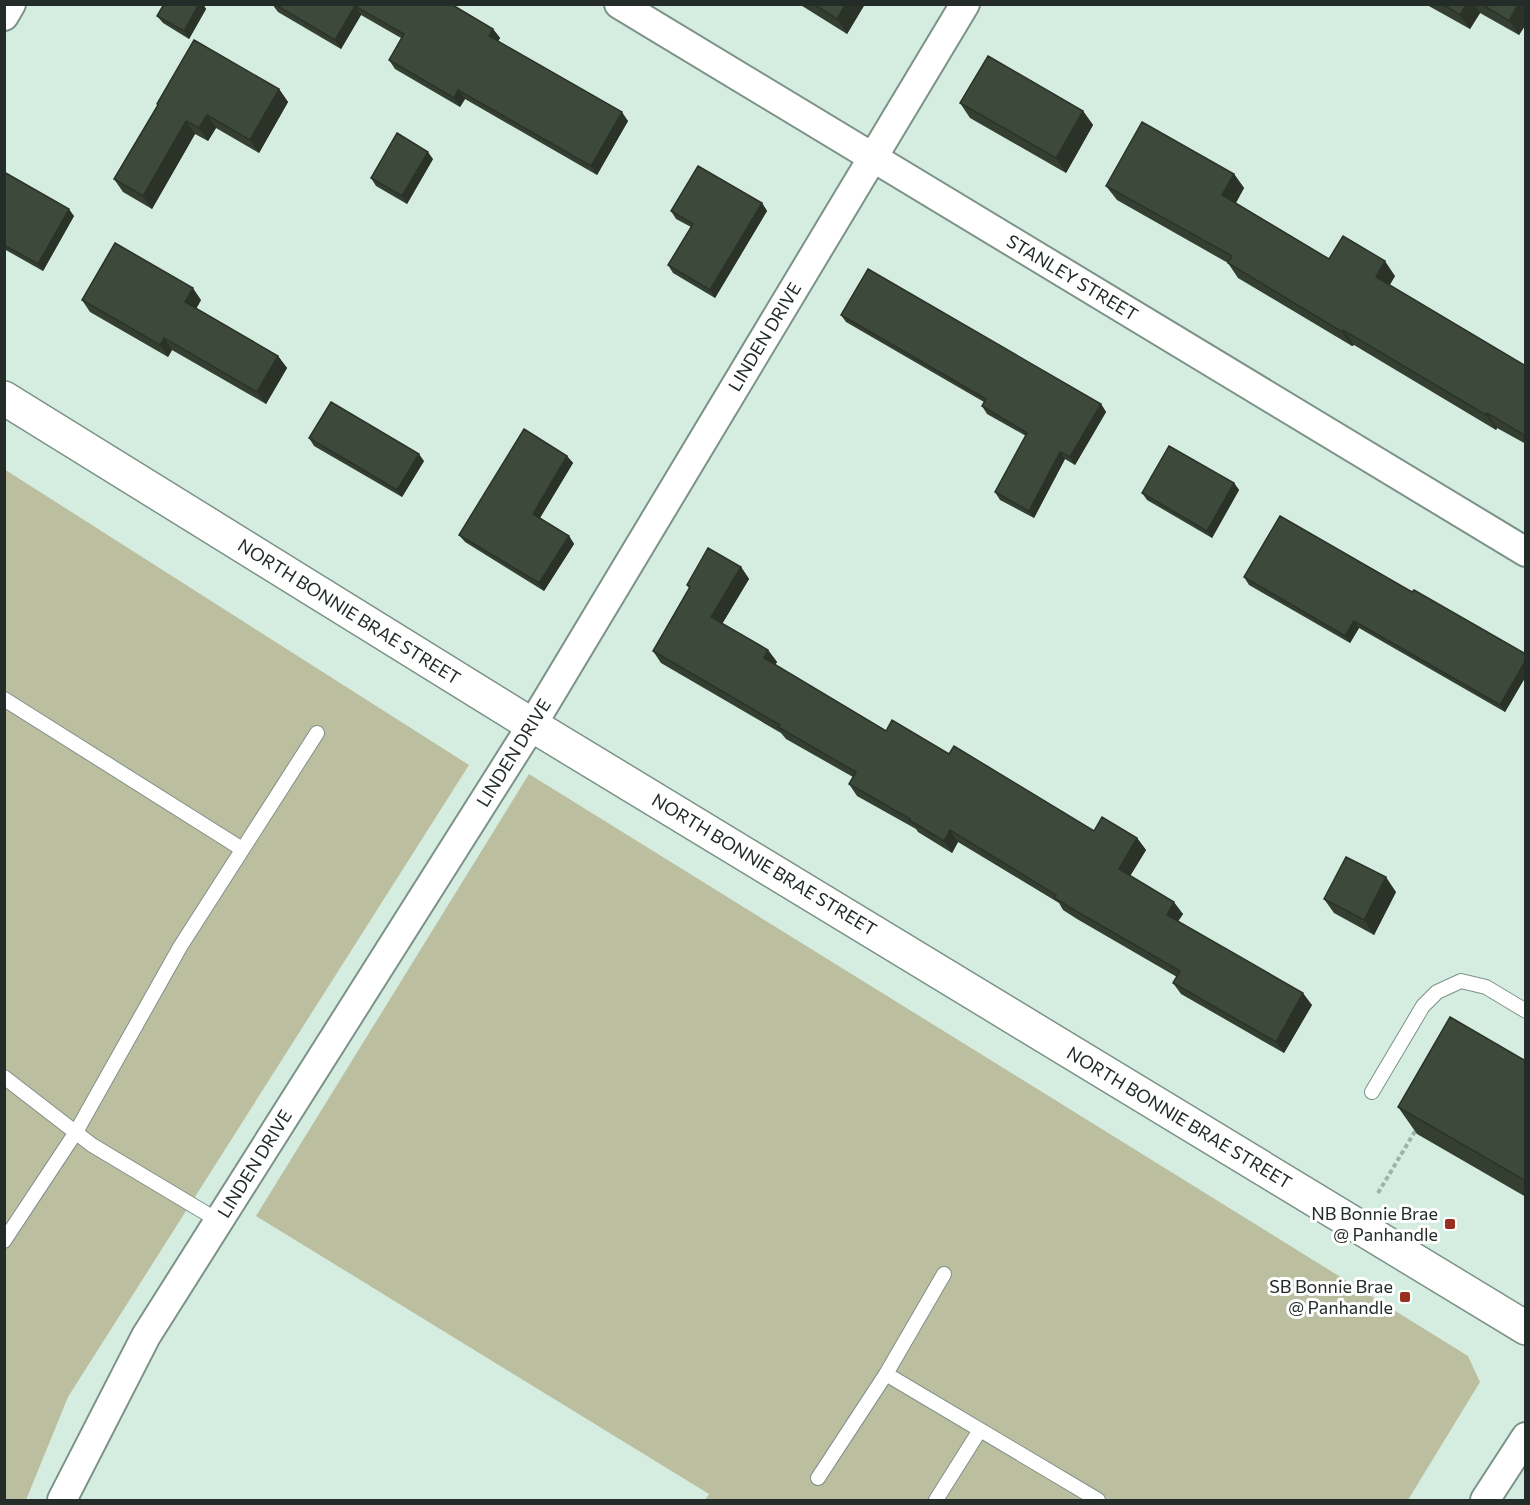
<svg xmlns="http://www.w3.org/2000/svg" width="1530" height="1505" font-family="Commissioner,sans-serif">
	<rect width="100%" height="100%" fill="#d5ede1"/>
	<path fill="#bcbf9f" d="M 4,469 L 469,765 L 68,1397 L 26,1500 L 4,1500 Z
		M 529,774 L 1468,1356 L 1480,1382 L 1408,1500 L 705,1500 L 709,1494 L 256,1216 Z"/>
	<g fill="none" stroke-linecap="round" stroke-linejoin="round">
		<g stroke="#7c9288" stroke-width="16">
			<path id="service" d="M 4,699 L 242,849
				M 4,1077 L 92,1145 L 219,1221
				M 1372,1092 L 1423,1006 L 1437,992 L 1461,981 L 1486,987 L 1526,1011
				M 4,1241 L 76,1132 L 180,947 L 317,733
				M 944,1274 L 886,1374 L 1098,1500
				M 818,1478 L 886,1374
				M 936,1500 L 980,1430"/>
		</g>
		<g stroke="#7c9288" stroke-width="32">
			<path id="minor" d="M 619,4 L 1526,552
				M 4,16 L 11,4
				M 62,1500 L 146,1336 L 532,725 L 965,4
				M 1485,1500 L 1526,1437"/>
		</g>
		<g stroke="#7c9288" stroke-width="36">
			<path id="secondary" d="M 4,398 L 532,725 L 1526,1328"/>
		</g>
		<path stroke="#9eb2a8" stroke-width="4" stroke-dasharray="4.5 3" stroke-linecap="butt" d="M 1378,1193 L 1417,1128"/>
		<use href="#service" stroke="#fff" stroke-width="14"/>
		<use href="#minor" stroke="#fff" stroke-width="28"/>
		<use href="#secondary" stroke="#fff" stroke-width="33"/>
	</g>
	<path fill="#343f32" d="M 164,4 L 203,4 L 206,9 L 189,39 L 163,23 L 157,16 Z
		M 272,4 L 451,4 L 493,29 L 500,38 L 498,41 L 628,121 L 597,175 L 465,99 L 460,107 L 395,69 L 389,60 L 401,38 L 361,15 L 341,49 L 278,12 Z
		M 799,4 L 865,4 L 847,34 Z
		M 1526,4 L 1526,24 L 1519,35 L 1480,13 L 1470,29 L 1427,5 Z
		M 279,89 L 288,102 L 259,153 L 216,128 L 208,141 L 195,134 L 152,209 L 123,192 L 114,179 L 158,105 L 157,104 Z
		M 960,103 L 1083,111 L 1093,125 L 1066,173 L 970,118 Z
		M 433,159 L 407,204 L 376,186 L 371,178 Z
		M 4,172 L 74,216 L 43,271 L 4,249 Z
		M 1234,174 L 1244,188 L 1236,203 L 1329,259 L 1395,276 L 1389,285 L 1526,366 L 1526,444 L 1497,428 L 1496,430 L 1354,345 L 1352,346 L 1238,278 L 1228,263 L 1117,200 L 1106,186 Z
		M 762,203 L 767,211 L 715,298 L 673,273 L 668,265 L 691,227 L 676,219 L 671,211 Z
		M 82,300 L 201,300 L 196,309 L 278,356 L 287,368 L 266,404 L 172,350 L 168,357 L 90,312 Z
		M 841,315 L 1101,404 L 1106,412 L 1075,465 L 1065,459 L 1034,518 L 1000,500 L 995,492 L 1026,436 L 987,414 L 982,406 L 984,402 L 846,322 Z
		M 309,438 L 424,461 L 402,497 L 314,446 Z
		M 567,456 L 573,463 L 540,518 L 569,536 L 574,544 L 544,591 L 465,542 L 459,535 Z
		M 1234,483 L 1239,490 L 1212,538 L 1147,500 L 1142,493 Z
		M 741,567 L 749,579 L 722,624 L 768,650 L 777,662 L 775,665 L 886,731 L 949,754 L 1094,831 L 1137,838 L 1146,850 L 1130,876 L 1183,914 L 1178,921 L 1312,1005 L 1284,1053 L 1181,994 L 1173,983 L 1177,977 L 1077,919 L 1063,910 L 1059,903 L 958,842 L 952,853 L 918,832 L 916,829 L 857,796 L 849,784 L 853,777 L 786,739 L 781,733 L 661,663 L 653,651 L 689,588 L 687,585 Z
		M 1244,577 L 1412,592 L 1526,654 L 1526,676 L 1505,712 L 1359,628 L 1350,643 L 1249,585 Z
		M 1396,892 L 1374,935 L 1334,913 L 1324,899 Z
		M 1526,1061 L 1526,1197 L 1417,1134 L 1398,1107 Z"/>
	<path fill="#2b3329" d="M 199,4 L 203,4 L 206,9 L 189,39 L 184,31 Z
		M 846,4 L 865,4 L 847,34 L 837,19 Z
		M 1466,4 L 1474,4 L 1480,13 L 1470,29 L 1460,15 Z
		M 1518,4 L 1526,4 L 1526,24 L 1519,35 L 1509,21 Z
		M 355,6 L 361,15 L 341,49 L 335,40 Z
		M 493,29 L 500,38 L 496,45 L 489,36 Z
		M 279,89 L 288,102 L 259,153 L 250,140 Z
		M 458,90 L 465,99 L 460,107 L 454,98 Z
		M 1083,111 L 1093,125 L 1066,173 L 1056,158 Z
		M 622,112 L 628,121 L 597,175 L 591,166 Z
		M 207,115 L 216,128 L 208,141 L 199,128 Z
		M 186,121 L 195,134 L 152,209 L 143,196 Z
		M 428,152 L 433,159 L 407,204 L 402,196 Z
		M 1234,174 L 1244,188 L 1232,209 L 1222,195 Z
		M 762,203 L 767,211 L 715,298 L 710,290 Z
		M 69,209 L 74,216 L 43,271 L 38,264 Z
		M 1385,261 L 1395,276 L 1386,292 L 1376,277 Z
		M 193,288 L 201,300 L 193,314 L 185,302 Z
		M 1343,330 L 1354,345 L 1352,346 L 1342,332 Z
		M 164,338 L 172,350 L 168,357 L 160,345 Z
		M 278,356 L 287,368 L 266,404 L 257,392 Z
		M 1101,404 L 1106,412 L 1075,465 L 1070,457 Z
		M 1487,413 L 1497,428 L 1496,430 L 1486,415 Z
		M 1060,452 L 1065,459 L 1034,518 L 1029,511 Z
		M 419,454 L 424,461 L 402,497 L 397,490 Z
		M 567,456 L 573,463 L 538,521 L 533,514 Z
		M 1234,483 L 1239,490 L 1212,538 L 1207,531 Z
		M 569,536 L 574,544 L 544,591 L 539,583 Z
		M 741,567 L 749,579 L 719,629 L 711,617 Z
		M 1354,621 L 1359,628 L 1350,643 L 1345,636 Z
		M 768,650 L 777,662 L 772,670 L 764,658 Z
		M 1526,660 L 1526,676 L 1505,712 L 1500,705 Z
		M 950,830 L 958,842 L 952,853 L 944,841 Z
		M 1137,838 L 1146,850 L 1127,881 L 1119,869 Z
		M 1386,877 L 1396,892 L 1374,935 L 1364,920 Z
		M 1174,902 L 1183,914 L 1175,926 L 1167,915 Z
		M 1303,993 L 1312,1005 L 1284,1053 L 1276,1042 Z"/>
	<path fill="#3d493a" stroke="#2b3329" stroke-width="1.5" d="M 164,4 L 199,4 L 184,31 L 157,16 Z
		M 274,4 L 451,4 L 493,29 L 489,36 L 622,112 L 591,166 L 458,90 L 454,98 L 389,60 L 404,34 L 355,6 L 335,40 Z
		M 813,4 L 846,4 L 837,19 Z
		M 1442,4 L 1466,4 L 1460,15 Z
		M 1481,4 L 1518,4 L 1509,21 Z
		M 194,40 L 279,89 L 250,140 L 207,115 L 199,128 L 186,121 L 143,196 L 114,179 L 158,105 L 157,104 Z
		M 988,56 L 1083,111 L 1056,158 L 960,103 Z
		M 1142,122 L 1234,174 L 1222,195 L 1329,259 L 1343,236 L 1385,261 L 1376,277 L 1526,366 L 1526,436 L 1487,413 L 1486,415 L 1343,330 L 1342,332 L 1228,263 L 1232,256 L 1106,186 Z
		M 397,133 L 428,152 L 402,196 L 371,178 Z
		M 698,166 L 762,203 L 710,290 L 668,265 L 693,224 L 671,211 Z
		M 4,172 L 69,209 L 38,264 L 4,245 Z
		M 115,243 L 193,288 L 185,302 L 278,356 L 257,392 L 164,338 L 160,345 L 82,300 Z
		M 868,269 L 1101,404 L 1070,457 L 1060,452 L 1029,511 L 995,492 L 1027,433 L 982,406 L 986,399 L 841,315 Z
		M 331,402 L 419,454 L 397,490 L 309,438 Z
		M 524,429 L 567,456 L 533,514 L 569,536 L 539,583 L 459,535 Z
		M 1169,446 L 1234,483 L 1207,531 L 1142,493 Z
		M 1280,516 L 1412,592 L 1414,590 L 1526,654 L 1526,660 L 1500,705 L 1354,621 L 1345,636 L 1244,577 Z
		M 708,548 L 741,567 L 711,617 L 768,650 L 764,658 L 886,731 L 892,720 L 949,754 L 954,746 L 1094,831 L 1102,817 L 1137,838 L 1119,869 L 1174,902 L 1167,915 L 1303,993 L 1276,1042 L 1173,983 L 1180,971 L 1069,907 L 1055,898 L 1056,895 L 950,830 L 944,841 L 909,820 L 910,819 L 849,784 L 856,772 L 778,727 L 780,725 L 653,651 L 690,587 L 687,585 Z
		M 1346,857 L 1386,877 L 1364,920 L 1324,899 Z
		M 1450,1017 L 1526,1061 L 1526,1181 L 1398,1107 Z"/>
	<g fill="#992f1e" stroke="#fff" stroke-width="2">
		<rect x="1444" y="1218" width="12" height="12" rx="3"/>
		<rect x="1399" y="1291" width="12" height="12" rx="3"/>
	</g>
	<g text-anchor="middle" stroke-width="6" stroke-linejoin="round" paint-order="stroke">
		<g font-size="18" fill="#232c28" stroke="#fff">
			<text transform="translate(1072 278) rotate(31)" y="6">STANLEY STREET</text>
			<text transform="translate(765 337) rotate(-59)" y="6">LINDEN DRIVE</text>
			<text transform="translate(349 612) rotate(32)" y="6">NORTH BONNIE BRAE STREET</text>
			<text transform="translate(514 753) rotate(-58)" y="6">LINDEN DRIVE</text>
			<text transform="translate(764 865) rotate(31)" y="6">NORTH BONNIE BRAE STREET</text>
			<text transform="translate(1179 1118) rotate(31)" y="6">NORTH BONNIE BRAE STREET</text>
			<text transform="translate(255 1164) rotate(-58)" y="6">LINDEN DRIVE</text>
		</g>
		<g font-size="18" fill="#232c28" stroke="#fff" text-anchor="end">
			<text x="1438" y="1220">NB Bonnie Brae<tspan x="1438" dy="21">@ Panhandle</tspan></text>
			<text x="1393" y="1293">SB Bonnie Brae<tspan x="1393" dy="21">@ Panhandle</tspan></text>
		</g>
	</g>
	<rect width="1530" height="1505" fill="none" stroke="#232c28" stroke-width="12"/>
</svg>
